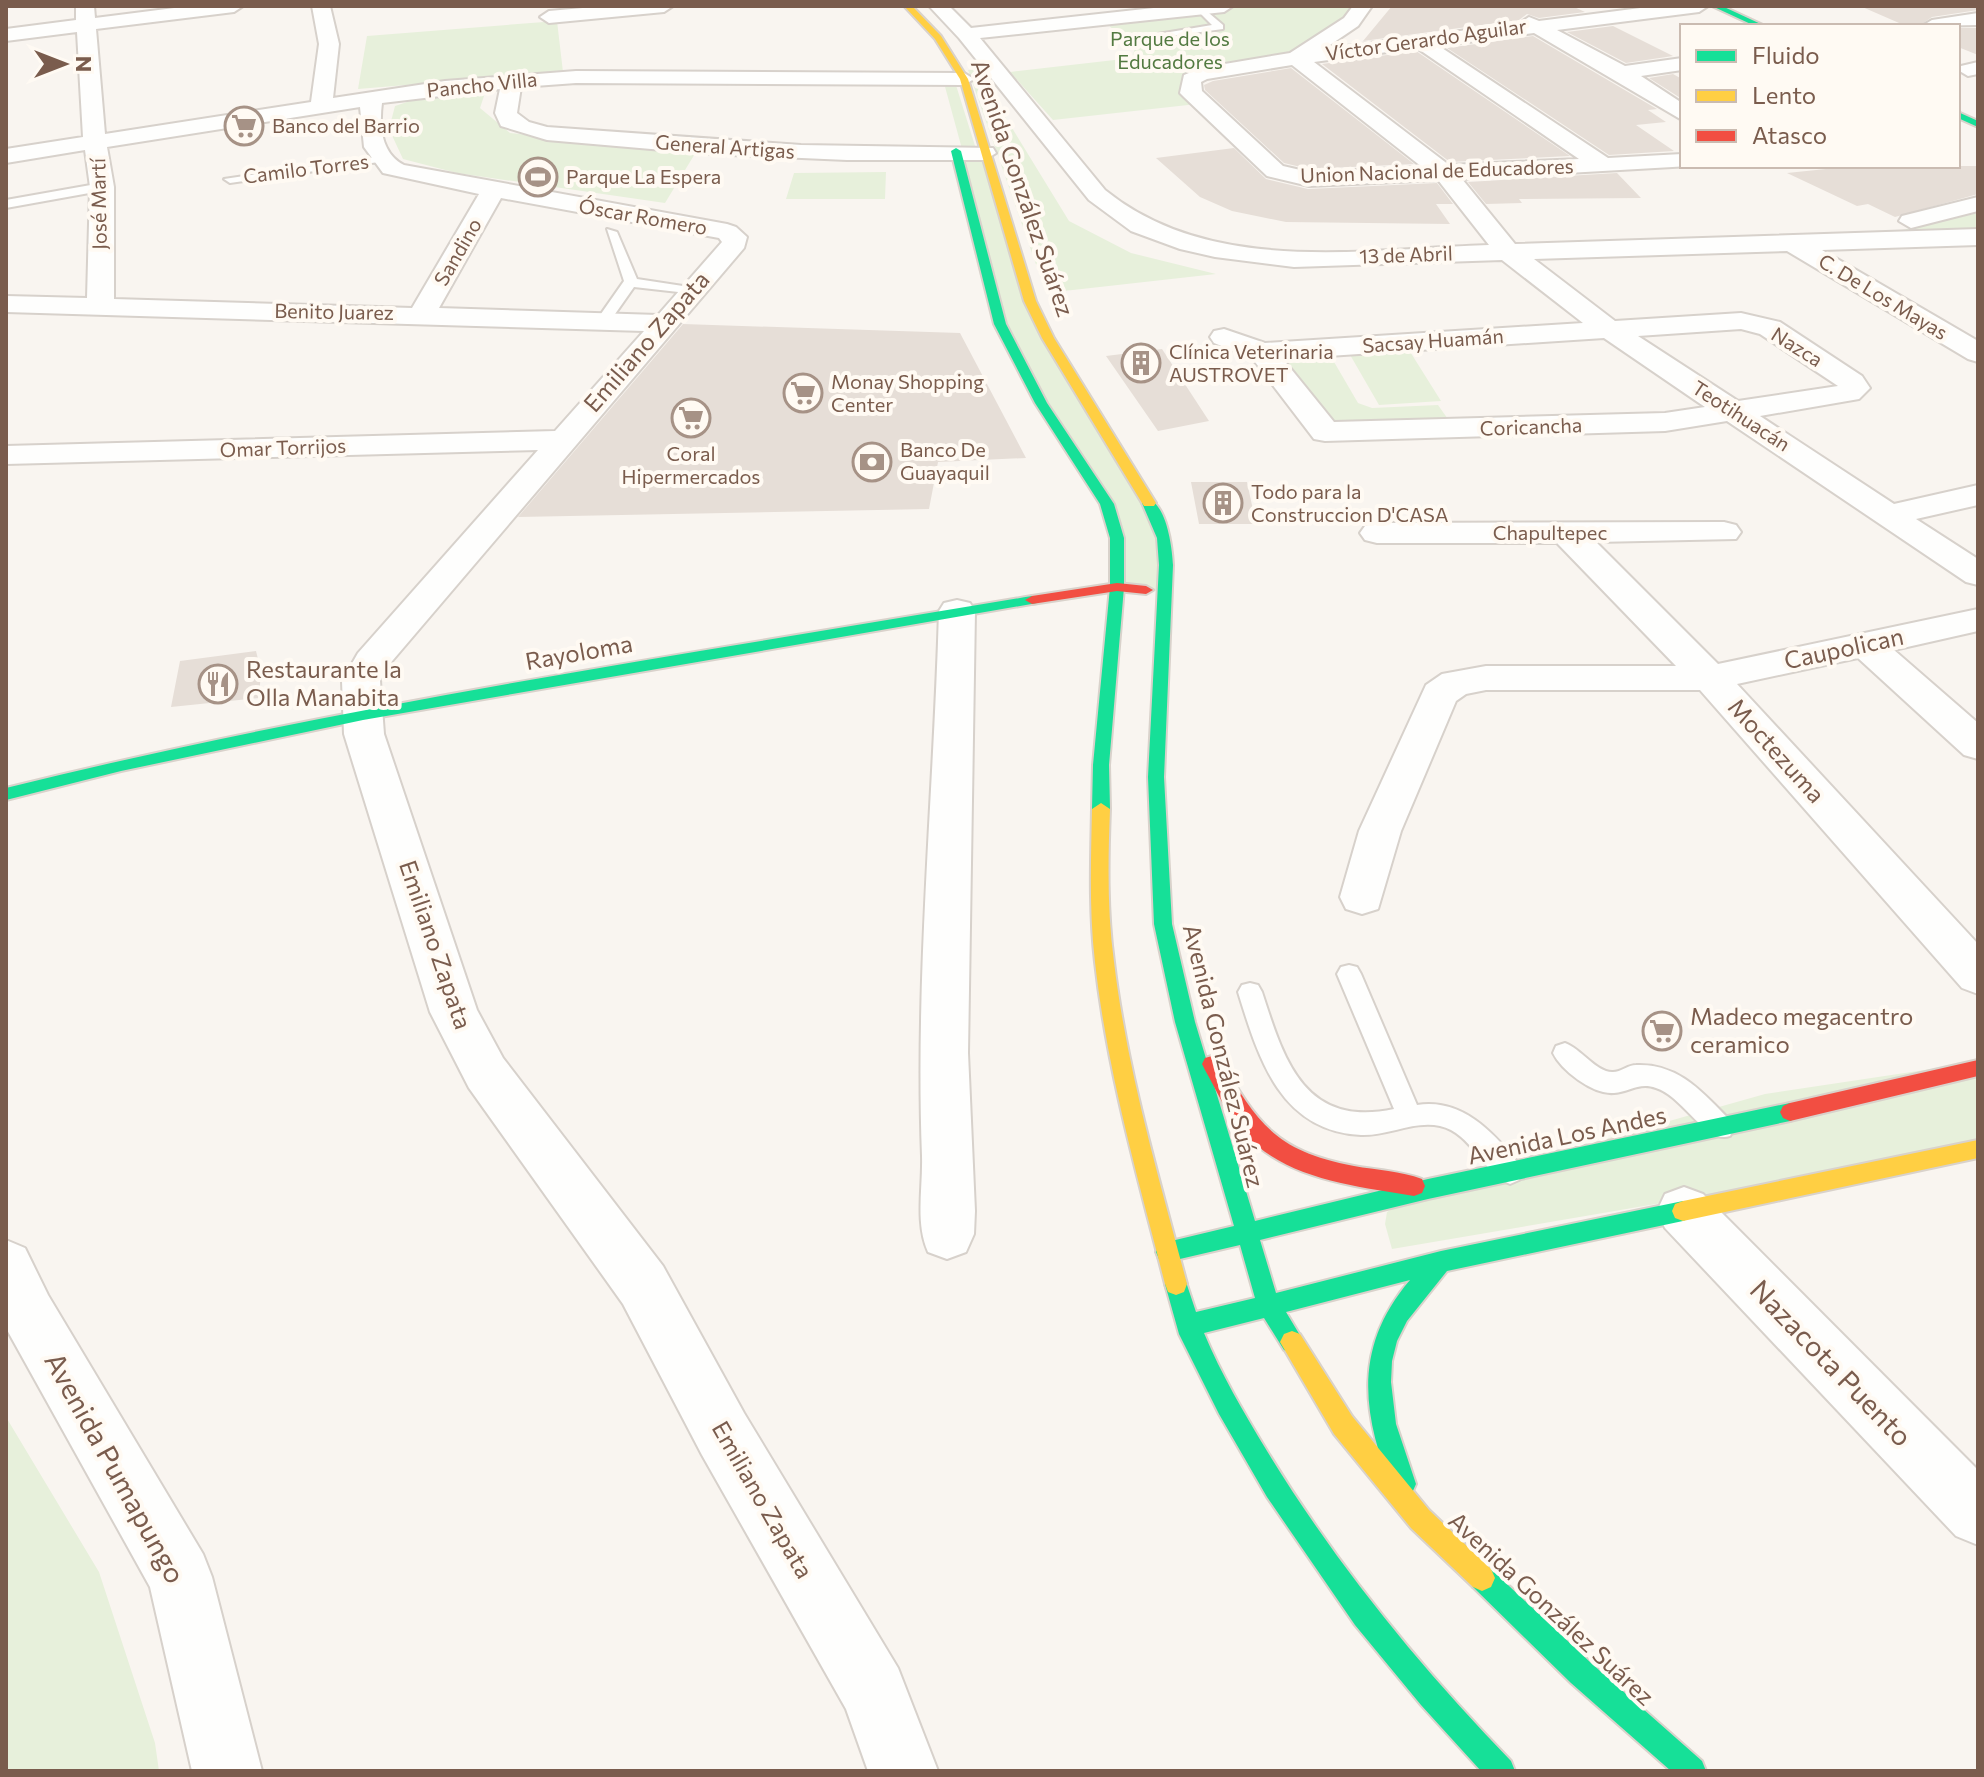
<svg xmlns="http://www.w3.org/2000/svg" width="1984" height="1777" font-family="Commissioner,sans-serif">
	<rect width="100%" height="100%" fill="#f9f5f0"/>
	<path fill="#e7f0db" d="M 1234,6 L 1359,6 L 1357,11 L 1293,56 L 1198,73 L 1197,104 L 1053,120 L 1010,72 L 1132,58 L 1135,48 L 1107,24 L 1214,13 Z
		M 557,21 L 563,72 L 358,89 L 367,36 Z
		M 976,69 L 1069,221 L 1131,253 L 1216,274 L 1046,293 L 968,70 Z
		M 955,82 L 976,149 L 962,149 L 944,83 Z
		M 486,90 L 480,108 L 510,133 L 696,152 L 665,203 L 457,173 L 403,159 L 389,129 L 395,106 L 425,96 Z
		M 985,153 L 1030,301 L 1153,509 L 1165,592 L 1117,587 L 1117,538 L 1020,365 L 957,154 Z
		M 886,172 L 885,199 L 786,199 L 794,173 Z
		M 1978,213 L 1978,230 L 1884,234 Z
		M 1409,350 L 1441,401 L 1379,405 L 1349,353 Z
		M 1330,355 L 1358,403 L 1372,408 L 1438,405 L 1450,422 L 1339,426 L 1328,418 L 1285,363 L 1290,356 Z
		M 1978,1062 L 1978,1149 L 1392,1249 L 1385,1224 L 1387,1212 L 1428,1189 L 1765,1094 Z
		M 6,1417 L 99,1572 L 155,1743 L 159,1771 L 6,1771 Z"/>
	<path fill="#e6ded7" d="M 1392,6 L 1572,6 L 1585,12 L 1539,18 L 1527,14 L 1519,20 L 1363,41 Z
		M 1860,6 L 1978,6 L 1978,10 L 1932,17 L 1919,26 L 1906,26 Z
		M 1613,26 L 1673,56 L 1626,63 L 1567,32 Z
		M 1958,28 L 1978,28 L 1978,55 L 1958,47 Z
		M 1533,36 L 1657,109 L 1648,110 L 1666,122 L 1636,125 L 1674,151 L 1609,155 L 1447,48 Z
		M 1416,51 L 1570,156 L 1450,162 L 1322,64 Z
		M 1291,68 L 1414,164 L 1309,169 L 1284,163 L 1205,90 L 1204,85 L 1213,81 Z
		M 1673,74 L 1682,79 L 1682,99 L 1649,78 Z
		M 1234,148 L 1266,179 L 1308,189 L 1437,183 L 1453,204 L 1436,204 L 1450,224 L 1286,222 L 1232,211 L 1200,197 L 1156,158 Z
		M 1855,166 L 1978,166 L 1978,194 L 1895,217 L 1868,204 L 1857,206 L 1787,173 Z
		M 1617,173 L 1641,198 L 1519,199 L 1522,203 L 1486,204 L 1468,182 Z
		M 683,324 L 960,333 L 1026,458 L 938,462 L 929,509 L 518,517 Z
		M 1162,349 L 1209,421 L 1158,431 L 1106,356 Z
		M 1191,482 L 1247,482 L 1256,524 L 1199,524 Z
		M 256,651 L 261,671 L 259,698 L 171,707 L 180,661 Z"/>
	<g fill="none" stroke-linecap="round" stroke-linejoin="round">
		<g stroke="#d7d1cb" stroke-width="4">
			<path id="lane" d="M 1203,8 L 1223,25 L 1223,29 L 1163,37 L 1158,34 L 1212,25 L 1198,11 Z
				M 382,156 L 386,157 L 386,161 L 230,183 L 224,179 Z
				M 102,183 L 108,187 L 106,190 L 6,208 L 6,200 Z
				M 607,229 L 617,232 L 637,279 L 696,288 L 696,294 L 634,287 L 608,324 L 598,324 L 596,321 L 624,281 Z
				M 1349,965 L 1357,967 L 1361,974 L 1417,1105 C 1462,1098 1493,1132 1519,1164 L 1523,1172 L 1519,1180 L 1510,1184 C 1482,1173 1472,1133 1440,1126 C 1415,1120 1388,1136 1361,1135 C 1279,1131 1258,1056 1238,992 L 1242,985 L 1250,983 L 1258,985 L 1262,992 C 1284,1060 1304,1128 1394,1109 L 1337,974 L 1341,967 Z
				M 1565,1043 C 1580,1048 1597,1073 1613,1072 C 1621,1072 1628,1065 1636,1065 C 1679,1063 1703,1093 1730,1120 L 1734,1128 L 1730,1136 C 1706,1145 1683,1096 1656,1088 C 1639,1082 1629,1092 1614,1093 C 1593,1095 1561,1070 1553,1053 L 1556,1046 Z"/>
		</g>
		<g stroke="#d7d1cb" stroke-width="4">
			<path id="street" d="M 76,6 L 94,6 L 95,18 L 190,6 L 243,6 L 234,12 L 96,29 L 105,134 L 311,102 L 319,44 L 312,6 L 330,6 L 339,44 L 333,98 L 445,81 L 576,71 L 964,73 L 974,79 L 964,85 L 576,83 L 521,87 L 517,113 L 529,122 L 547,127 L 801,145 L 993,148 L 996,153 L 985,160 L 847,160 L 709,154 L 547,140 L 501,126 L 495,113 L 500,89 L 382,103 C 379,126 381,153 404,165 L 727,224 L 736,227 L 747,237 L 744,248 L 387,667 L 380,681 L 384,734 L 477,1010 L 503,1058 L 663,1266 L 744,1413 L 898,1668 L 938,1771 L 868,1771 L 846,1709 L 702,1455 L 623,1304 L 469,1088 L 430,1012 L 344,734 L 342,681 L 358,653 L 538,450 L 6,464 L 6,446 L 555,431 L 644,331 L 6,312 L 6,296 L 87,298 L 90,187 L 85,150 L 6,163 L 6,149 L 83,137 L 77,32 L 6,41 L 6,29 L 76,20 ZM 360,107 L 364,147 L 383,173 L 479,194 L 412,308 L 114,299 L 114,187 L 107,147 ZM 501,198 L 719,238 L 722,242 L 658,315 L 439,308 Z
				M 605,6 L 673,6 L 664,12 L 549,23 L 540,17 L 549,11 Z
				M 929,6 L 949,6 L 971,28 L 1172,6 L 1233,6 L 1224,12 L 980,38 L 1105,190 C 1211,276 1362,249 1489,245 L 1438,180 L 1309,186 L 1267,176 L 1184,97 L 1180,93 L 1184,75 L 1201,68 L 1290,53 L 1344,18 L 1353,6 L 1372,6 L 1358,26 L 1324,49 L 1520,23 L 1529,17 L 1539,21 L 1656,6 L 1708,6 L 1699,12 L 1557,30 L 1625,66 L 1682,58 L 1682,70 L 1641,76 L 1682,103 L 1682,120 L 1534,33 L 1439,46 L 1608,158 L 1682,154 L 1682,166 L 1690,166 L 1462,179 L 1515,244 L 1978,229 L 1978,245 L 1822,250 L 1978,341 L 1978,362 L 1968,359 L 1787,251 L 1534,259 L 1615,321 L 1741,313 L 1780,322 L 1862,376 L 1870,388 L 1859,399 L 1760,416 L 1894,504 L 1978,485 L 1978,505 L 1916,519 L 1978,559 L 1978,585 L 1966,582 L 1727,421 L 1665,431 L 1325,441 L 1314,439 L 1252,358 L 1214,343 L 1210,337 L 1214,331 L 1224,329 L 1265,343 L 1583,323 L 1502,260 L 1294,267 L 1215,257 L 1180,249 L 1131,231 L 1089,200 L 959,38 ZM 1417,48 L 1579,159 L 1449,165 L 1314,62 ZM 1292,65 L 1422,167 L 1309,172 L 1283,166 L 1202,91 L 1201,82 L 1207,79 ZM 1741,329 L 1760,334 L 1838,386 L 1738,401 L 1638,336 ZM 1604,338 L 1705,407 L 1665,413 L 1334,422 L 1283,359 Z
				M 1978,13 L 1978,25 L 1922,26 L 1932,20 Z
				M 1978,62 L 1978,74 L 1968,76 L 1958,70 L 1961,66 Z
				M 1978,197 L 1978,211 L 1911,228 L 1899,221 L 1902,216 Z
				M 1724,522 L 1736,525 L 1741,532 L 1736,539 L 1596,542 L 1718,664 L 1978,609 L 1978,631 L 1894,650 L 1978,723 L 1978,759 L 1964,755 L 1858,658 L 1737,684 L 1978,944 L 1978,994 L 1962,988 L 1700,690 L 1486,690 L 1466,694 L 1456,701 L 1401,831 L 1378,909 L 1362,914 L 1346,909 L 1340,897 L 1359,831 L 1426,685 L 1442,674 L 1486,666 L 1676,666 L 1557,543 L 1377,543 L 1365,540 L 1360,533 L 1365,526 L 1377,523 Z
				M 957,600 L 970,603 L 975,611 L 968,1053 L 975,1211 L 974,1234 L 966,1252 L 947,1259 L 928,1252 C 915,1223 923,1188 922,1156 C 915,975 934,792 939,611 L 944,603 Z
				M 1684,1187 L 1703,1194 L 1978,1470 L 1978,1545 L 1956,1536 L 1665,1228 L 1657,1211 L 1665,1194 Z
				M 6,1240 L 25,1248 L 48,1295 L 203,1554 L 212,1577 L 262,1771 L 192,1771 L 150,1587 L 6,1328 Z"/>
		</g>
		<g stroke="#d9d2cb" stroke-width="4">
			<path id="fast" d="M 1712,6 L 1722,6 L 1765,26 L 1755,26 Z
				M 1958,112 L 1978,121 L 1978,127 L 1958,118 Z
				M 956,148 L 961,151 L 1006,324 L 1047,403 L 1114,504 L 1124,538 L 1124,587 L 1109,765 L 1110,809 L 1101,815 L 1092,809 L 1093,765 L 1110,587 L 1110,538 L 1100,504 L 1035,403 L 994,324 L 951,151 Z
				M 1149,499 C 1167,507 1172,547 1173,565 L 1164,777 L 1172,924 L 1195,1022 L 1255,1221 L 1428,1179 L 1790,1103 L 1797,1106 L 1800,1112 L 1797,1118 L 1790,1121 L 1428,1199 L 1260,1240 L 1276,1293 L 1441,1251 L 1683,1201 L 1691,1204 L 1694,1211 L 1691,1218 L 1683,1221 L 1447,1271 L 1407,1321 L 1397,1341 L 1392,1361 L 1391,1382 L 1396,1424 L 1416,1484 L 1412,1493 L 1403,1497 L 1394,1493 C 1362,1416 1352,1348 1410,1280 L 1286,1312 L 1304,1342 L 1300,1350 L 1292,1353 L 1284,1350 L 1264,1318 L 1204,1333 C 1221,1374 1244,1413 1267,1451 C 1336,1564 1419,1666 1511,1761 L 1515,1771 L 1481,1771 L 1421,1705 L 1355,1625 L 1267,1497 L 1219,1414 L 1179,1334 L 1165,1284 L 1168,1276 L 1176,1273 L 1184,1276 L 1196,1312 L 1255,1298 L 1240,1245 L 1167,1262 L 1159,1259 L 1156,1252 L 1159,1245 L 1167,1242 L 1234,1226 L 1175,1022 L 1154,924 L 1148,777 L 1159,565 L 1157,538 L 1142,503 Z
				M 1032,596 L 1039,600 L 1037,603 L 363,720 L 121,771 L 6,800 L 6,788 C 344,704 689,654 1032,596 Z
				M 1482,1565 L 1491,1569 L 1591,1663 L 1702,1761 L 1706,1771 L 1671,1771 L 1571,1683 L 1473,1587 L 1469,1578 L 1473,1569 Z"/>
		</g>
		<g stroke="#d9d2cb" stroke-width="4">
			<path id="slow" d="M 904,6 L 912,6 L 941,36 L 968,79 L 1036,301 L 1054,338 L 1156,503 L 1154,506 L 1144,506 L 1142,503 L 1042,338 L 1024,301 L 960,79 L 935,39 Z
				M 1101,803 L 1110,809 C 1108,860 1107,911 1114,962 C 1127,1071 1159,1178 1187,1284 L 1184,1292 L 1176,1295 L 1168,1292 L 1165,1284 C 1138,1178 1107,1071 1095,962 C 1089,911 1091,860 1092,809 Z
				M 1978,1140 L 1978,1158 L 1683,1221 L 1675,1218 L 1672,1211 L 1675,1204 L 1683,1201 Z
				M 1292,1331 L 1300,1334 L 1352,1416 L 1429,1510 L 1491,1569 L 1495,1578 L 1491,1587 L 1482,1591 L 1473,1587 L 1411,1528 L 1334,1434 L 1280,1342 L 1284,1334 Z"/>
		</g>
		<g stroke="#d9d2cb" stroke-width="4">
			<path id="jam" d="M 1117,583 L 1146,586 L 1153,590 L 1146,594 L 1117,591 L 1032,604 L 1025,600 L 1032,596 Z
				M 1212,1056 L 1219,1058 C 1258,1123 1274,1151 1354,1166 C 1376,1170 1401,1171 1422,1179 L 1425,1186 L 1422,1193 L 1414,1196 C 1356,1186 1286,1180 1244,1133 C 1227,1115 1217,1091 1205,1070 L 1202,1064 L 1205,1058 Z
				M 1978,1060 L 1978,1076 L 1790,1121 L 1783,1118 L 1780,1112 L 1783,1106 L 1790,1103 Z"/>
		</g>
		<use href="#lane" fill="#fefefd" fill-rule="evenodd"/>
		<use href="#street" fill="#fefefd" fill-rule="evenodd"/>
		<use href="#fast" fill="#16e098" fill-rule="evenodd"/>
		<use href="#slow" fill="#ffcf43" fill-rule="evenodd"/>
		<use href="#jam" fill="#f24e42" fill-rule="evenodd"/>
	</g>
	<defs>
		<g id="supermarket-ring" transform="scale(2)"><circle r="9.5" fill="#fffaf3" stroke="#a69286" stroke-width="1.5"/><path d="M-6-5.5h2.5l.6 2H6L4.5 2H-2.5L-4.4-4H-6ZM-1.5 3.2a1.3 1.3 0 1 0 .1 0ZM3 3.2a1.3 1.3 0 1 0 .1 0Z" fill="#a69286"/></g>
		<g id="stadium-ring" transform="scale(2)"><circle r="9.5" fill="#fffaf3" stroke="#a69286" stroke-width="1.5"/><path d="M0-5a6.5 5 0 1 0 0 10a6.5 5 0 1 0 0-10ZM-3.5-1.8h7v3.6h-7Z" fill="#a69286"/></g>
		<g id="building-ring" transform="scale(2)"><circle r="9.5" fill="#fffaf3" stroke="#a69286" stroke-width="1.5"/><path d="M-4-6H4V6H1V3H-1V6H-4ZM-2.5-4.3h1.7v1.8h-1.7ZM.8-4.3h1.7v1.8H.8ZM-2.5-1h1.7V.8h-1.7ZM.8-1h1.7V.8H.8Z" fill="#a69286"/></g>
		<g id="bank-ring" transform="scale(2)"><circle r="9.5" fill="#fffaf3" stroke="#a69286" stroke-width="1.5"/><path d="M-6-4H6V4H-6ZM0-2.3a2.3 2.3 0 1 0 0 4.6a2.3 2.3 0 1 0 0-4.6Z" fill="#a69286"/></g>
		<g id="restaurant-ring" transform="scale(2)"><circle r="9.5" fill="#fffaf3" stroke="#a69286" stroke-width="1.5"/><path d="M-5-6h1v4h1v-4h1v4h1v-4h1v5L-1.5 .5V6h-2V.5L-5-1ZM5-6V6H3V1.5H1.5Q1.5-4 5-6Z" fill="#a69286"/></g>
	</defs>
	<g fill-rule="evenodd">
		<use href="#supermarket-ring" x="244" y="126"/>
		<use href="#stadium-ring" x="538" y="177"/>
		<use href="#building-ring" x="1141" y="363"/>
		<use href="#supermarket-ring" x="803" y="393"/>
		<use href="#supermarket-ring" x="691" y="418"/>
		<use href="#bank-ring" x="872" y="462"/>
		<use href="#building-ring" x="1223" y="503"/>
		<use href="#restaurant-ring" x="218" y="684"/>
		<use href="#supermarket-ring" x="1662" y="1031"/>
	</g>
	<g text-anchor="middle" stroke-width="8" stroke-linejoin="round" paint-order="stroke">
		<g font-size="20" fill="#537a41" stroke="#fffaf3">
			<text x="1170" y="46">Parque de los<tspan x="1170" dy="23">Educadores</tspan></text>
		</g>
		<g font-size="20" fill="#7a5c4d" stroke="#fffaf3">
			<text transform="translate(1426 40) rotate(-8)" y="7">Víctor Gerardo Aguilar</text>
			<text transform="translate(482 85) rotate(-6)" y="7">Pancho Villa</text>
			<text transform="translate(725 147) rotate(4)" y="7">General Artigas</text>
			<text transform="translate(306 169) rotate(-7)" y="7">Camilo Torres</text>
			<text transform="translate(1437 171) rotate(-2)" y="7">Union Nacional de Educadores</text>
			<text transform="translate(99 204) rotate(-91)" y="7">José Martí</text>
			<text transform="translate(643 217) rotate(10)" y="7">Óscar Romero</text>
			<text transform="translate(458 252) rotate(-60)" y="7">Sandino</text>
			<text transform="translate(1406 255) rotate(-2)" y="7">13 de Abril</text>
			<text transform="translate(1883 297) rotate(31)" y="7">C. De Los Mayas</text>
			<text transform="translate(334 312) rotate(1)" y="7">Benito Juarez</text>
			<text transform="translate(1433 341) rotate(-4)" y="7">Sacsay Huamán</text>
			<text transform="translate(1797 347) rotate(32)" y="7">Nazca</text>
			<text transform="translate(1741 416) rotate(33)" y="7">Teotihuacán</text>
			<text transform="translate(1531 427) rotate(-2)" y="7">Coricancha</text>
			<text transform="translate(283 448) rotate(-2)" y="7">Omar Torrijos</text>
			<text x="1550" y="540">Chapultepec</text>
		</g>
		<g font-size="20" fill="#7a5c4d" stroke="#fffaf3" text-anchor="start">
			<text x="272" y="133">Banco del Barrio</text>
			<text x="566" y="184">Parque La Espera</text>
			<text x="1169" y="359">Clínica Veterinaria<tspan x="1169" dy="23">AUSTROVET</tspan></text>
			<text x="831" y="389">Monay Shopping<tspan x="831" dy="23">Center</tspan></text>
			<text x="900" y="457">Banco De<tspan x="900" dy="23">Guayaquil</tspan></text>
			<text x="691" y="461" text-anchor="middle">Coral<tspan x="691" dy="23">Hipermercados</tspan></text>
			<text x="1251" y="499">Todo para la<tspan x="1251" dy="23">Construccion D'CASA</tspan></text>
		</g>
		<g font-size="24" fill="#7a5c4d" stroke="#fffaf3">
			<text transform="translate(1022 188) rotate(71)" y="8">Avenida González Suárez</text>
			<text transform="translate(647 342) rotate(-49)" y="8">Emiliano Zapata</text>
			<text transform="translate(1844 649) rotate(-12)" y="8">Caupolican</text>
			<text transform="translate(579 653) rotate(-10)" y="8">Rayoloma</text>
			<text transform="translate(1776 751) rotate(48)" y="8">Moctezuma</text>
			<text transform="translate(435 945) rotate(71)" y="8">Emiliano Zapata</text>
			<text transform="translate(1223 1056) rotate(76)" y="8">Avenida González Suárez</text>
			<text transform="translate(1567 1136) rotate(-12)" y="8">Avenida Los Andes</text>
			<text transform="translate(762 1500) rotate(60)" y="8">Emiliano Zapata</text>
			<text transform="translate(1551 1609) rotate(43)" y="8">Avenida González Suárez</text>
		</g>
		<g font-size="24" fill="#7a5c4d" stroke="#fffaf3" text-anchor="start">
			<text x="246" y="678">Restaurante la<tspan x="246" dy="28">Olla Manabita</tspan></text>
			<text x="1690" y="1025">Madeco megacentro<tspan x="1690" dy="28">ceramico</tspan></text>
		</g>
		<g font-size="28" fill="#7a5c4d" stroke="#fffaf3">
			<text transform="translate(1831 1363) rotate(46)" y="10">Nazacota Puento</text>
			<text transform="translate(115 1468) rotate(61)" y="10">Avenida Pumapungo</text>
		</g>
	</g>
	<rect width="1984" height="1777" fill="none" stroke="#7a5c4d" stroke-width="16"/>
	<rect x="1680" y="24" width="280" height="144" fill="#fffaf3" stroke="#cabbb1" stroke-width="2"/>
	<rect x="1696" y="50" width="40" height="12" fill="#16e098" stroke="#cabbb1" stroke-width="2"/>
	<text x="1752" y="64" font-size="24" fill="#7a5c4d">Fluido</text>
	<rect x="1696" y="90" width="40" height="12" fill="#ffcf43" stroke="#cabbb1" stroke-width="2"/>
	<text x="1752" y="104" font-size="24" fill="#7a5c4d">Lento</text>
	<rect x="1696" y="130" width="40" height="12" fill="#f24e42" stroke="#cabbb1" stroke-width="2"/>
	<text x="1752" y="144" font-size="24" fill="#7a5c4d">Atasco</text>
	<g transform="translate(64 64) rotate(90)" stroke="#fffaf3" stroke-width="6" paint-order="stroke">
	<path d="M0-6L14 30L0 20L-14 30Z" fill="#7a5c4d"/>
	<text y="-12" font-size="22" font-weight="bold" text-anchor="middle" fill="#7a5c4d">N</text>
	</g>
</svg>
